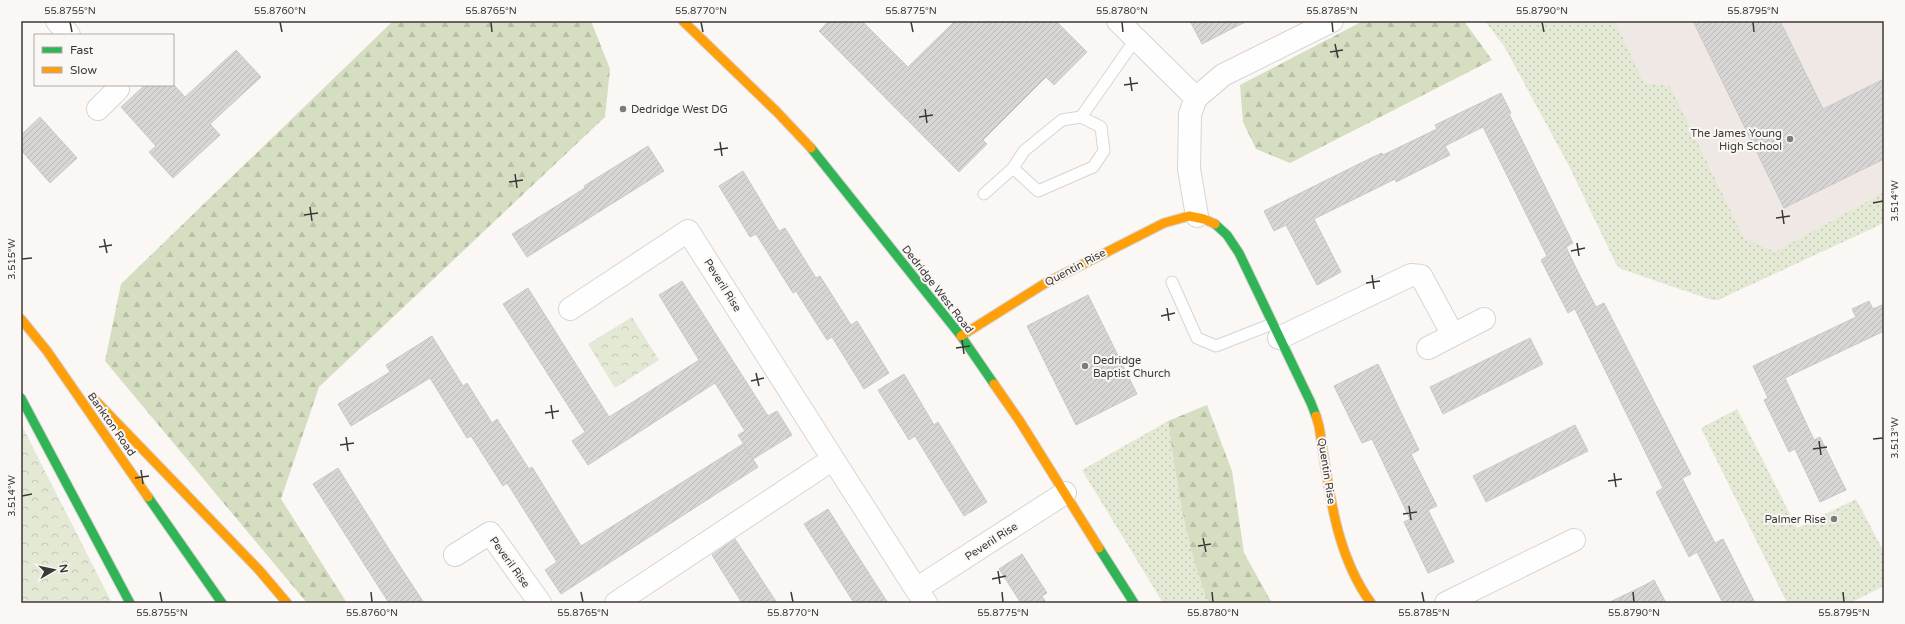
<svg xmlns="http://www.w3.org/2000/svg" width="1905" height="624" font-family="'Varela Round',sans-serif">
	<defs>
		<pattern id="grass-dots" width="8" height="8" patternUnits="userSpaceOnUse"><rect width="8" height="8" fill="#e3e9d4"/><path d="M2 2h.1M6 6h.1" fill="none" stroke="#c4c9b7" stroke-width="1.8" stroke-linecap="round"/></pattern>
		<pattern id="forest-firs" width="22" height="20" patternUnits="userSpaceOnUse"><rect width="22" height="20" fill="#d6dec1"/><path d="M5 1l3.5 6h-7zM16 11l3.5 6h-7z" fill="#b8bfa7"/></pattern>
		<pattern id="park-crowns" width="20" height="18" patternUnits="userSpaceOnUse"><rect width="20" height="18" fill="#e3e9d4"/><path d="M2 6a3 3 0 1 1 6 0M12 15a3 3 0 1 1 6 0" fill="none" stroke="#c4c9b7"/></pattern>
		<pattern id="building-hatch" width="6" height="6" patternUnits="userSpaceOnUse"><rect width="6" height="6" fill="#d8d6d5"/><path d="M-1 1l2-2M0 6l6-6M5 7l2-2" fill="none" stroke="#bab8b8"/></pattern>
	</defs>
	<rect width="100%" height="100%" fill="#faf7f5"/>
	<path fill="#efe8e4" d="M 1615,21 L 1884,21 L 1884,192 L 1775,252 L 1744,238 L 1670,86 L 1644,83 Z"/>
	<path fill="url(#grass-dots)" d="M 1485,21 L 1615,21 L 1644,83 L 1670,86 L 1744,238 L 1775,252 L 1884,192 L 1884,223 L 1718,300 L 1712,300 L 1621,269 L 1616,264 L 1569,166 L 1504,46 Z
		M 1737,409 L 1797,528 L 1856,499 L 1884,552 L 1884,586 L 1850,603 L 1787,603 L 1701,428 Z
		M 1168,421 C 1177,482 1185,546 1209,603 L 1163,603 L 1082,470 Z"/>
	<path fill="url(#forest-firs)" d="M 393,21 L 591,21 L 610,69 L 605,117 L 319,387 L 281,499 L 347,603 L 307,603 L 105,361 L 121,284 Z
		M 1363,21 L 1464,21 L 1492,60 L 1290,163 L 1256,149 L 1243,122 L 1240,85 Z
		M 1207,405 L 1232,471 L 1244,553 L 1272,603 L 1209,603 C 1185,546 1177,482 1168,421 Z"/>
	<path fill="url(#park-crowns)" d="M 632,317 L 659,360 L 615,388 L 588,344 Z
		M 21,424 L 112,603 L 21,603 Z"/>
	<path fill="url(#building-hatch)" stroke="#cbc8c7" d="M 829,21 L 862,21 L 908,67 L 955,21 L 1056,21 L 1087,52 L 1054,85 L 1046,77 L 983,140 L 987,144 L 959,172 L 819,31 Z
		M 1190,21 L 1247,21 L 1202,44 Z
		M 1693,21 L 1780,21 L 1823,109 L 1884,79 L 1884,159 L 1784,208 Z
		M 236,50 L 261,77 L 210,124 L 220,135 L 173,178 L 149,152 L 156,146 L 121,107 L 145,85 L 174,85 L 185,97 Z
		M 1501,93 L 1511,113 L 1509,114 L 1573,243 L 1566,247 L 1578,272 L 1596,307 L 1604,303 L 1691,474 L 1682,478 L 1715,543 L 1723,539 L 1755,603 L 1723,603 L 1697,552 L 1689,557 L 1656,492 L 1663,488 L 1575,309 L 1568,313 L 1541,260 L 1547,256 L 1483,127 L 1445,146 L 1450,155 L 1396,182 L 1395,179 L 1314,219 L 1341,272 L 1317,285 L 1286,225 L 1274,231 L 1264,211 L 1371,158 L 1382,153 L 1383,155 L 1437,129 L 1435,125 Z
		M 40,117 L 77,158 L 50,183 L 21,150 L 21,135 Z
		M 648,146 L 664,171 L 527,257 L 512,234 L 585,188 L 584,186 Z
		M 743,171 L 779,231 L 785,228 L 816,278 L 820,276 L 851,325 L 857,321 L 889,373 L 864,389 L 832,337 L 827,340 L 796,291 L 793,293 L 756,234 L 750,237 L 719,186 Z
		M 682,281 L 768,416 L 777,411 L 792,435 L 753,459 L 738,435 L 745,431 L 715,383 L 588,465 L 572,441 L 585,432 L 503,304 L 528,288 L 609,417 L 699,360 L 659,295 Z
		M 1088,295 L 1137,394 L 1076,425 L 1027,326 Z
		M 1869,301 L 1873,309 L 1884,304 L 1884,331 L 1785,378 L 1814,440 L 1820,437 L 1846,490 L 1820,502 L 1795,449 L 1789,452 L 1764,400 L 1768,398 L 1753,366 L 1856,317 L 1852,309 Z
		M 432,336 L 463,386 L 467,383 L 492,423 L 497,419 L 529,469 L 532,467 L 581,546 L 743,444 L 758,467 L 561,594 L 545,570 L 557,562 L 507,483 L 503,486 L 471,436 L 467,438 L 430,378 L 351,426 L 338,404 L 390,372 L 386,365 Z
		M 1530,338 L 1543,364 L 1443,414 L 1430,387 Z
		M 1378,364 L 1419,450 L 1411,454 L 1437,506 L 1428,510 L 1454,562 L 1428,573 L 1404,522 L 1410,519 L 1372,439 L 1362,443 L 1334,386 Z
		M 904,374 L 934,425 L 938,422 L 987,502 L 964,516 L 915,436 L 909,440 L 878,390 Z
		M 1575,425 L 1588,451 L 1486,502 L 1473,476 Z
		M 338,468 L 392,554 L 424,603 L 389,603 L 313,484 Z
		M 828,509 L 843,533 L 888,603 L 854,603 L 804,524 Z
		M 735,539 L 760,577 L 777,603 L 742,603 L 712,555 Z
		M 1022,554 L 1047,593 L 1042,596 L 1046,603 L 1021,603 L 999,569 Z
		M 1654,580 L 1666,603 L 1608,603 L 1645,585 Z"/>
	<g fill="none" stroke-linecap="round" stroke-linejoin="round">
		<g stroke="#d7d5d4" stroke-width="13">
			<path id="lane" d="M 1081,117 L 1135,40
				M 984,194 L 1013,168 L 1024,151 L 1062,120 L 1081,117 L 1101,127 L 1104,151 L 1093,167 L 1038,191 L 1013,168
				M 1172,282 L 1197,338 L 1216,346 L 1272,324"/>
		</g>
		<g stroke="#d7d5d4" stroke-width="24">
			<path id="street" d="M 57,21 L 69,35
				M 1118,21 L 1196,98
				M 98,109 L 118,89
				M 1197,216 L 1189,169 L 1190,114 L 1196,98 L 1223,75 L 1332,21
				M 570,309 L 688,231 L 833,459
				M 1279,338 L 1411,275 L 1421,276 L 1453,335 L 1484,319
				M 1428,348 L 1453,335
				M 455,555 L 490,533 L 540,603
				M 616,603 L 833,459 L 916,589
				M 926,603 L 916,589 L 1065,493
				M 1446,603 L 1574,540"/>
		</g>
		<g stroke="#d7d5d4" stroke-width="11">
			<path id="fast" d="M 811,148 L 961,336 L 994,384
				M 1215,224 L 1227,235 L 1239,253 L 1311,403 L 1316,416
				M 21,398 L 130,603
				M 148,497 L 222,603
				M 1099,548 L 1134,603"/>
		</g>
		<g stroke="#d7d5d4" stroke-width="11">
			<path id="slow" d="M 683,21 L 777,112 L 811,148
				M 21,319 L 47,351 L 148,497
				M 961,336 L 1044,284 L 1164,223 L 1189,216 L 1204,219 L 1215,224
				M 994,384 L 1019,420 L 1099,548
				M 94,399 L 259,570 L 287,603
				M 1316,416 L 1319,426 C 1329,487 1334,552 1371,603"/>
		</g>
		<use href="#lane" stroke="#fefefe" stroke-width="11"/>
		<use href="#street" stroke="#fefefe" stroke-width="22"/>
		<use href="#fast" stroke="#30b455" stroke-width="9"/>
		<use href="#slow" stroke="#ff9f0a" stroke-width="9"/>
	</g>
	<path fill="none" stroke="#3a3938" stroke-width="1.5" d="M 70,22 L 72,32M 280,22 L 282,32M 491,22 L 492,32M 701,22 L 703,32M 911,22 L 913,32M 1122,22 L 1123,32M 1332,22 L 1333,32M 1542,22 L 1544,32M 1753,22 L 1754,32M 1335,44 L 1338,58M 1330,52 L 1343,50M 1130,77 L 1132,91M 1124,85 L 1138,83M 925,109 L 927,123M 919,117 L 933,115M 720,142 L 722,156M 714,150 L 728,148M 515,174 L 517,188M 509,182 L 523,180M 1873,203 L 1883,201M 310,207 L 312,221M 1782,210 L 1784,224M 304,215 L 318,213M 1776,218 L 1790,216M 104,239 L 107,253M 1577,243 L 1579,256M 99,247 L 112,245M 1571,251 L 1585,248M 22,259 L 32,258M 1372,275 L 1374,289M 1366,283 L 1380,281M 1167,308 L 1169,321M 1161,316 L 1175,313M 962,340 L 964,354M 956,348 L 970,346M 756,373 L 759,386M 751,381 L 764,378M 551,405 L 553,419M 545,413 L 559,411M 346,437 L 348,451M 1873,439 L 1883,438M 1819,441 L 1821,455M 340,445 L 354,443M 1813,449 L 1827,447M 141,470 L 143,484M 1614,473 L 1616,487M 135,478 L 149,476M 1608,481 L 1622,479M 22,496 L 32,494M 1409,506 L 1411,520M 1403,514 L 1417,512M 1203,538 L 1206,552M 1198,546 L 1211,544M 998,571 L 1000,584M 992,579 L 1006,576M 160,592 L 162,602M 371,592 L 372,602M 581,592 L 583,602M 791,592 L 793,602M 1002,592 L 1003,602M 1212,592 L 1213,602M 1422,592 L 1424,602M 1633,592 L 1634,602M 1843,592 L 1844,602"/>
	<g fill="#7d7c7a" stroke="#fbf7f4" stroke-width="1.5">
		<circle cx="623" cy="109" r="4"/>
		<circle cx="1790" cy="139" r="4"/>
		<circle cx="1085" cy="366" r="4"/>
		<circle cx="1834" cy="519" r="4"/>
	</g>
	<g text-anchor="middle" stroke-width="4" stroke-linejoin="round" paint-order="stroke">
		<g font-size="11" fill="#3a3938" stroke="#fbf7f4" text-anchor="start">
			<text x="631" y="113">Dedridge West DG</text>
			<text x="1782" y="137" text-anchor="end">The James Young<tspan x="1782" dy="13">High School</tspan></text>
			<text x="1093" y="364">Dedridge<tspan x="1093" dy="13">Baptist Church</tspan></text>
			<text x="1826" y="523" text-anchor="end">Palmer Rise</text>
		</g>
		<g font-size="11" fill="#3a3938" stroke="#fbf7f4">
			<text transform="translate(1075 267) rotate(-28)" y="4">Quentin Rise</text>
			<text transform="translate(723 285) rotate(58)" y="4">Peveril Rise</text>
			<text transform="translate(938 289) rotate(52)" y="4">Dedridge West Road</text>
			<text transform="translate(112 424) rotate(55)" y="4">Bankton Road</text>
			<text transform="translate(1327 471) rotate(81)" y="4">Quentin Rise</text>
			<text transform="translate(991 541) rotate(-33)" y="4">Peveril Rise</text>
			<text transform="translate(510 562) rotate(54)" y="4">Peveril Rise</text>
		</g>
	</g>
	<rect width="1905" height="624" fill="none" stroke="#fbf7f4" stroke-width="44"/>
	<rect x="34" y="34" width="140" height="52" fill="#fbf7f4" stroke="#aeaba9"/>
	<rect x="42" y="47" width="20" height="6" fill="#30b455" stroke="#aeaba9"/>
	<text x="70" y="54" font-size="12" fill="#3a3938">Fast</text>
	<rect x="42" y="67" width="20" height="6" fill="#ff9f0a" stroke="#aeaba9"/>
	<text x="70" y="74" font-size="12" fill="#3a3938">Slow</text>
	<g transform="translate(54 570) rotate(81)" stroke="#fbf7f4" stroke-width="3" paint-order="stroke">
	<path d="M0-3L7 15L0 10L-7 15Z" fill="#3a3938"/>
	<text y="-6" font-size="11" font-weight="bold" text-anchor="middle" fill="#3a3938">N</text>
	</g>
	<rect x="22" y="22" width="1861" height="580" fill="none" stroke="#3a3938" stroke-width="1.5"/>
	<g font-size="10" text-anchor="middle" fill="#3a3938">
		<text x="70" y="14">55.8755°N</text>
		<text x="280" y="14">55.8760°N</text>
		<text x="491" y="14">55.8765°N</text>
		<text x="701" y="14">55.8770°N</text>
		<text x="911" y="14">55.8775°N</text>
		<text x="1122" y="14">55.8780°N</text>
		<text x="1332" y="14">55.8785°N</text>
		<text x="1542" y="14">55.8790°N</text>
		<text x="1753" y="14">55.8795°N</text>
		<text transform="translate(1894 201) rotate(-90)" y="4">3.514°W</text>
		<text transform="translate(11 259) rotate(-90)" y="4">3.515°W</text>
		<text transform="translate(1894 438) rotate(-90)" y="4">3.513°W</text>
		<text transform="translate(11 496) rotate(-90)" y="4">3.514°W</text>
		<text x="162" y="616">55.8755°N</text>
		<text x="372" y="616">55.8760°N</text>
		<text x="583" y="616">55.8765°N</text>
		<text x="793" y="616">55.8770°N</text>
		<text x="1003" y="616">55.8775°N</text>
		<text x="1213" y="616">55.8780°N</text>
		<text x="1424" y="616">55.8785°N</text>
		<text x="1634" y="616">55.8790°N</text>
		<text x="1844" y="616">55.8795°N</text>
	</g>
</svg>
